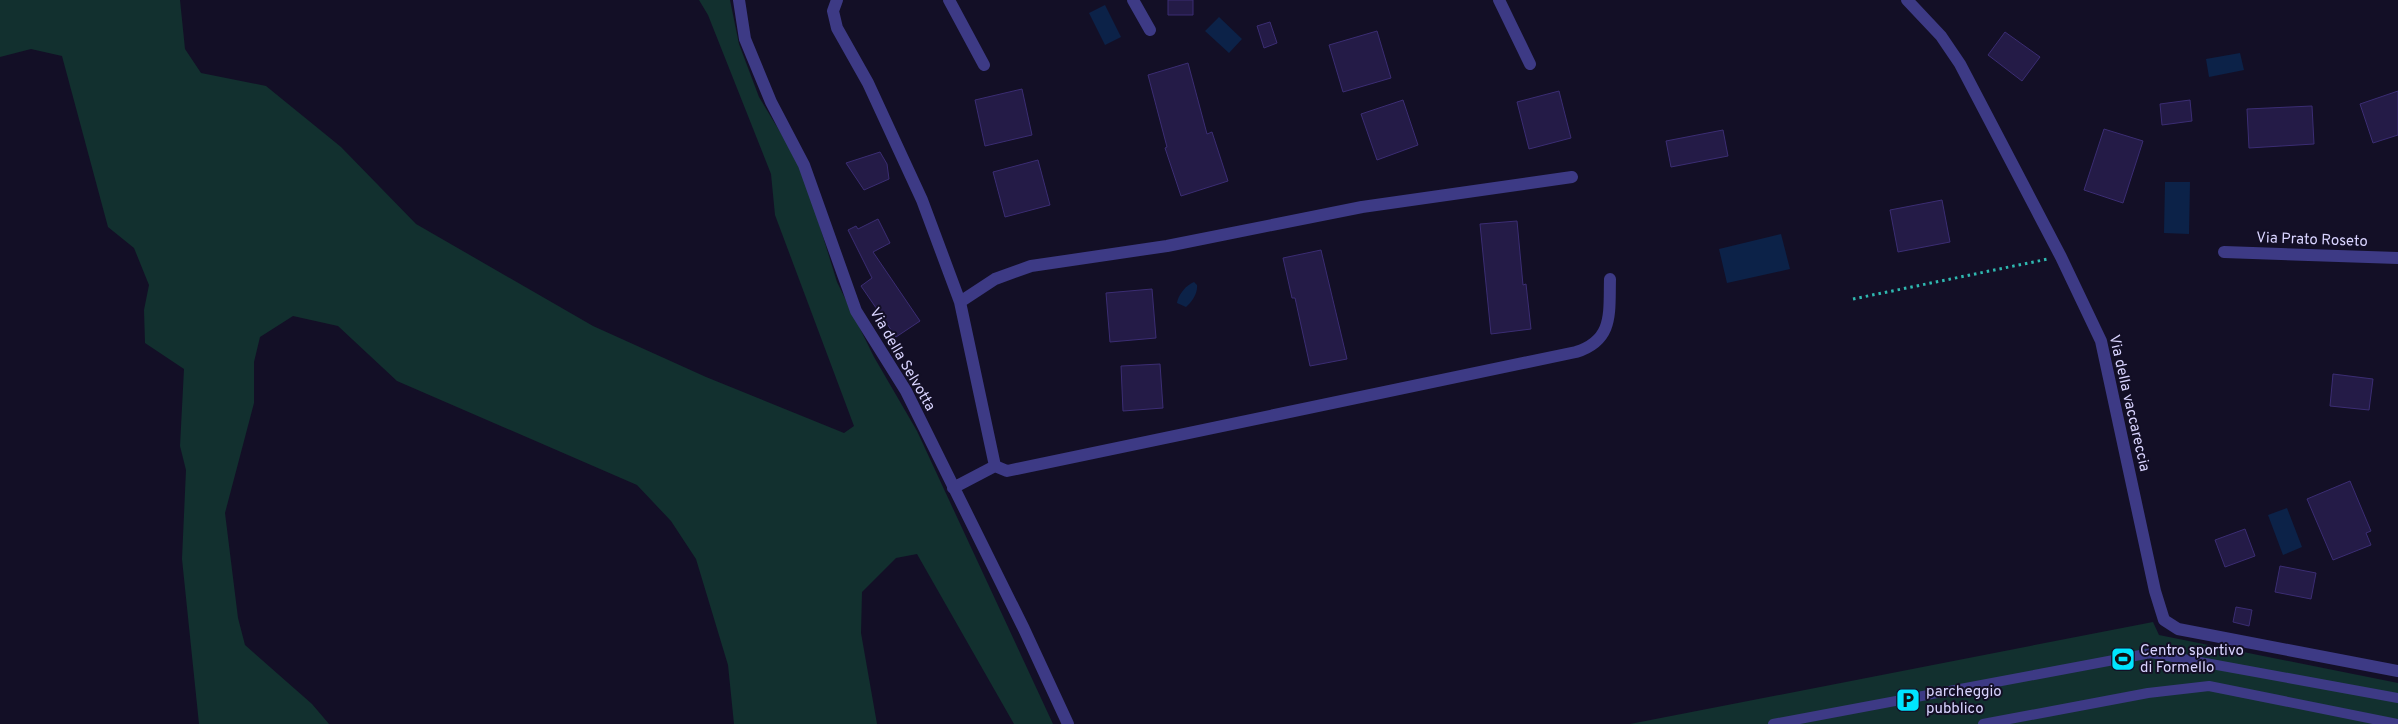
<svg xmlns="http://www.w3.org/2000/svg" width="2398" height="724" font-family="Overpass,sans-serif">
	<rect width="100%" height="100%" fill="#130f26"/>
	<path fill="#12302f" d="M 0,0 L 180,0 L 185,49 L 201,73 L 266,86 L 341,147 L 416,224 L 593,326 L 706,377 L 844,433 L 854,426 L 775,215 L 771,174 L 708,15 L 699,0 L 730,0 L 739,44 L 759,97 L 797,160 L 812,201 L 837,282 L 874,357 L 917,431 L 1053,724 L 1014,724 L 917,554 L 896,558 L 862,592 L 861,633 L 877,724 L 734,724 L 728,665 L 696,559 L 671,521 L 637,485 L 397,381 L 338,326 L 293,316 L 260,337 L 254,362 L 254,403 L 225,513 L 238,618 L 245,645 L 312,704 L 329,724 L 199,724 L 182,559 L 186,470 L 180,446 L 184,369 L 145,343 L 144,310 L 149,285 L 134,248 L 108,227 L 62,56 L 31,49 L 0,57 Z
		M 2153,622 L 2159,635 L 2398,683 L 2398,724 L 1630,724 Z"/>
	<path fill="#0c2248" d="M 1105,5 L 1121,37 L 1105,45 L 1089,13 Z
		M 1219,17 L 1242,39 L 1229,53 L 1205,31 Z
		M 2240,53 L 2244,70 L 2209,77 L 2206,59 Z
		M 2165,182 L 2190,182 L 2189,234 L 2164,233 Z
		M 1781,234 L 1790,269 L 1727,283 L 1719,249 Z
		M 1194,282 L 1197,285 C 1198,293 1192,302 1186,307 L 1177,303 C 1178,295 1186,285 1194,282 Z
		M 2287,508 L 2302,547 L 2283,555 L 2268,515 Z"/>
	<path fill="#241b47" stroke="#3b2d73" d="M 1168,0 L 1193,0 L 1193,15 L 1168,15 Z
		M 1270,22 L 1277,43 L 1264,48 L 1257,26 Z
		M 1377,31 L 1391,78 L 1343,92 L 1329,45 Z
		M 2005,32 L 2040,57 L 2022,81 L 1988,55 Z
		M 1188,63 L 1207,134 L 1212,132 L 1228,181 L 1181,196 L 1165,148 L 1167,147 L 1148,75 Z
		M 1022,89 L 1032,135 L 985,146 L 975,100 Z
		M 1559,91 L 1571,138 L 1529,149 L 1517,102 Z
		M 2398,91 L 2398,135 L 2373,143 L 2360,104 Z
		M 1403,100 L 1418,145 L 1377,160 L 1361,114 Z
		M 2190,100 L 2192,121 L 2162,125 L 2160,104 Z
		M 2312,106 L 2314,144 L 2249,148 L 2247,109 Z
		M 2104,129 L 2143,141 L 2123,203 L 2084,190 Z
		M 1723,130 L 1728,156 L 1671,167 L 1666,141 Z
		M 880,152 L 887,164 L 889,179 L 864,190 L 846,163 Z
		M 1038,160 L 1050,205 L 1005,217 L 993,172 Z
		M 1942,200 L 1950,242 L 1898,252 L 1890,210 Z
		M 878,219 L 890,243 L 873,252 L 920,321 L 896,337 L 861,286 L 872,278 L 848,230 L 856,226 L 858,229 Z
		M 1517,221 L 1523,285 L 1526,284 L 1531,329 L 1491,334 L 1480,224 Z
		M 1321,250 L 1347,359 L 1310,366 L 1295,298 L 1292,298 L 1283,258 Z
		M 1152,289 L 1156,338 L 1110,342 L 1106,293 Z
		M 1160,364 L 1163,408 L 1123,411 L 1121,366 Z
		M 2333,374 L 2373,379 L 2369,410 L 2330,406 Z
		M 2350,481 L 2371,531 L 2366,533 L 2371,545 L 2333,560 L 2307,499 Z
		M 2245,529 L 2255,556 L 2225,567 L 2215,540 Z
		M 2280,566 L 2316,573 L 2311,599 L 2275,592 Z
		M 2236,607 L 2252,610 L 2249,626 L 2233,622 Z"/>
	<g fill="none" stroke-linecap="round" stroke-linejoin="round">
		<path stroke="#2fb8b0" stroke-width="3" stroke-dasharray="2.5 4" stroke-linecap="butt" d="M 1853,299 L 2048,259"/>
		<path stroke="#3d3a85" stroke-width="10" d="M 1773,724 L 2151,653 L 2398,698
			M 1983,724 L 2148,693 L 2209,686 L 2398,724"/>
		<path stroke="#3d3a85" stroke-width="12" d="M 739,0 L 745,39 L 771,102 L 804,165 L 856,311 L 906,391 L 1024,629 L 1068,724
			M 837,0 L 833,11 L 837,28 L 868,83 L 922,200 L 960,302 L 995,466
			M 949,0 L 984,65
			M 1133,0 L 1150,30
			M 1499,0 L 1530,64
			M 1907,0 L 1941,36 L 1960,64 L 2061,257 L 2101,341 L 2155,591 L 2164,620 L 2178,629 L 2398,671
			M 2224,252 L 2398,258
			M 960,302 L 995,279 L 1031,266 L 1167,246 L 1362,207 L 1572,177
			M 953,488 L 995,466 L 1007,471 L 1576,352 C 1614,340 1609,313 1610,279"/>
	</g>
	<defs>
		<g id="stadium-square" transform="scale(1.25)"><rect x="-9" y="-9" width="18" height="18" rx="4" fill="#00e5ff" stroke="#130f26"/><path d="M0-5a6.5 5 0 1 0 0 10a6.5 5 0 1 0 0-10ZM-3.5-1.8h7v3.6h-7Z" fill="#111"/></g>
		<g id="parking-square" transform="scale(1.25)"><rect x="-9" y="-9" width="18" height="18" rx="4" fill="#00e5ff" stroke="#130f26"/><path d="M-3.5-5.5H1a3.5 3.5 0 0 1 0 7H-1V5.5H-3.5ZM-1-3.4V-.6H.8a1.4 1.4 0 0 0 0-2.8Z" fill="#111"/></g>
	</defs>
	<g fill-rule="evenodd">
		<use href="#stadium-square" x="2123" y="659"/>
		<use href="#parking-square" x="1908" y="700"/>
	</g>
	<g text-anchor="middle" stroke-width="4" stroke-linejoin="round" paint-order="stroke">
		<g font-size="15" fill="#d9d4ff" stroke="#130f26">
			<text transform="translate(2312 239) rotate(2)" y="5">Via Prato Roseto</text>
			<text transform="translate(903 359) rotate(60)" y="5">Via della Selvotta</text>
			<text transform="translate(2130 403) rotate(77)" y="5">Via della vaccareccia</text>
		</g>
		<g font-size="15" fill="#d9d4ff" stroke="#130f26" text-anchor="start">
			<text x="2140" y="655">Centro sportivo<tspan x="2140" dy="17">di Formello</tspan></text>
			<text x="1926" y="696">parcheggio<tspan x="1926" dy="17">pubblico</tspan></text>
		</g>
	</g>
</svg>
